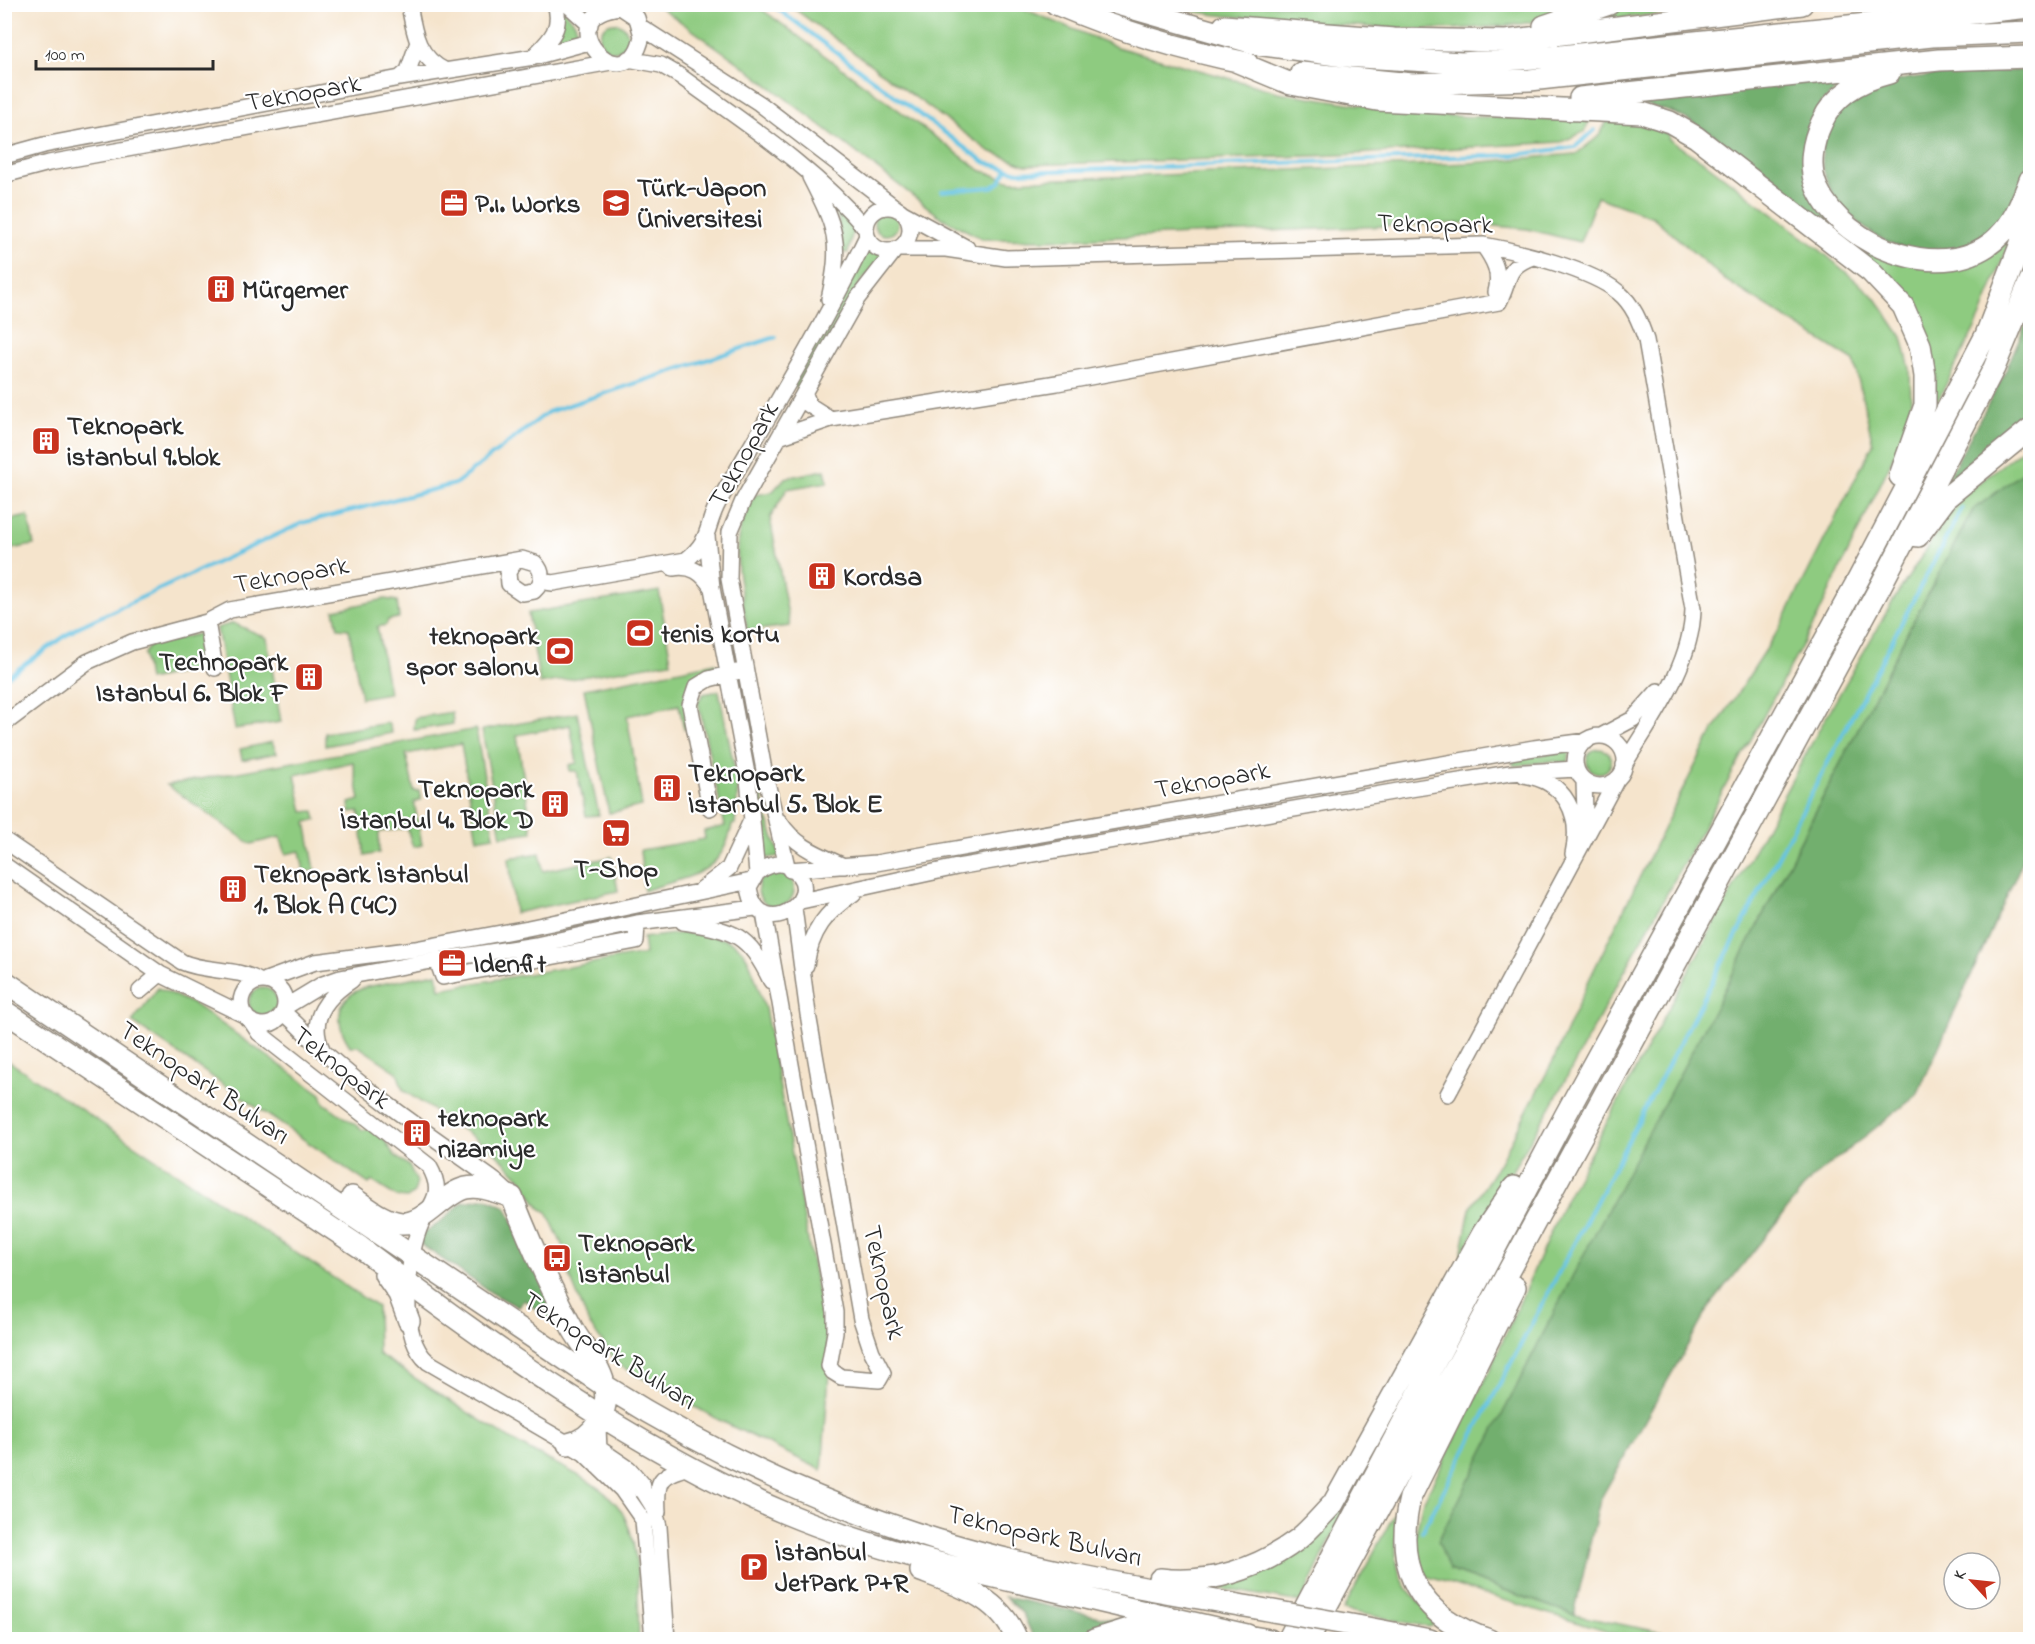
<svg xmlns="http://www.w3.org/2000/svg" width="2035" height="1644" font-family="'Indie Flower',sans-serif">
	<rect width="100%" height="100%" fill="#fff"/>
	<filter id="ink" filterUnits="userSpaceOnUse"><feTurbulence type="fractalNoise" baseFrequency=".0167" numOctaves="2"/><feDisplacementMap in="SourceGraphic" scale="12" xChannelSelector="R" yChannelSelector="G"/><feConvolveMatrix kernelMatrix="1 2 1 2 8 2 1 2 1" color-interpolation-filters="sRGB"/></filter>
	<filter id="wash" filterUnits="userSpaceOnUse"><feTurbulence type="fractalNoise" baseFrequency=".008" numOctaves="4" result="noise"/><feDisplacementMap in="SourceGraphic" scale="24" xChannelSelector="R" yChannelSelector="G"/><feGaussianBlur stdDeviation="1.35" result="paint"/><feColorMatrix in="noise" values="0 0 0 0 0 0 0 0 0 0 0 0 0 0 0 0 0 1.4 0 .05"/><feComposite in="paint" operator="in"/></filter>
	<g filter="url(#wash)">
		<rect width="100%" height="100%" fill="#f5e4cc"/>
		<path fill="#8ecb80" stroke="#5c7b56" stroke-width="1.5" d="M 657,5 L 756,5 L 980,170 L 1011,181 L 1470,163 L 1576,154 L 1599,136 L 1607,121 L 1645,125 L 1669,135 L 1668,139 L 1707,164 L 1820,250 L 1875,297 L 1902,337 L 1910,369 L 1911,405 L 1899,445 L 1816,620 L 1550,1108 L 1461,1255 L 1470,1209 L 1499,1164 L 1555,1057 L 1587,984 L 1680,795 L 1712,733 L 1778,631 L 1873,444 L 1854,361 L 1725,280 L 1653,217 L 1597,197 L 1580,242 L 1527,229 L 1464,223 L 1045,240 L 983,239 L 942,218 L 746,68 Z
			M 789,5 L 1014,5 L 1117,47 L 1278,92 L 1425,115 L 1590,121 L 1584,132 L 1561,142 L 1339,155 L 1026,165 L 989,151 Z
			M 1167,5 L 1590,5 C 1567,11 1543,21 1520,24 C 1440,34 1359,27 1279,20 C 1242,17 1202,16 1167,5 Z
			M 1617,5 L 1741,5 L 1578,23 Z
			M 561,7 L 575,23 L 578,32 L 575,37 L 558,48 L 554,46 Z
			M600 37a14 14 0 1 1 28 0a14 14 0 1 1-28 0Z
			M 822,190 L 854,225 L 848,253 L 842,252 L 838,217 Z
			M874 223a12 12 0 1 1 24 0a12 12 0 1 1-24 0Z
			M 1832,222 C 1865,238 1920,274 1956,269 C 1976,266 1996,247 2012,236 L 1980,318 L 1933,410 L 1936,376 L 1923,328 L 1829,227 Z
			M 865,243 L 887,254 L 863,279 L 801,388 L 797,389 L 794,385 Z
			M 2030,443 L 2030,467 L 1973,510 L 1908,631 L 1725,989 L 1449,1570 L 1574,1615 L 1695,1639 L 1631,1639 L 1419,1574 L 1415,1538 L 1422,1504 L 1488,1374 L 1564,1202 L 1821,726 L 1896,596 L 1947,517 L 1965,494 Z
			M 825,470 L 828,482 L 787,489 L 770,518 L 790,626 L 747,631 C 744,603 733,561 739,533 C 742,520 749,507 755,495 L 772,492 L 785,478 Z
			M 28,516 L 34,545 L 5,550 L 5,521 Z
			M 659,591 L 671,662 L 540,684 L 528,613 Z
			M 385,599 L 397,601 L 399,618 L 388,620 L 386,625 L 377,627 L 389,693 L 361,698 L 349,629 L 338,628 L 334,610 Z
			M 233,623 L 267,638 L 281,722 L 235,729 L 217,628 Z
			M 203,633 L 207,668 L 148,680 L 144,654 L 150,645 Z
			M 715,663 L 719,672 L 694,682 L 689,727 L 684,729 L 679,705 L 627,716 L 642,806 L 609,813 L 584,689 Z
			M 741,682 L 765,812 L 780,856 L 761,859 L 760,823 L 738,686 Z
			M 719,691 L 738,786 L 735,824 L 732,825 C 721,878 688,875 644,891 L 640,850 L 705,839 L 704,831 L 725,826 L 698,702 L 703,694 Z
			M 452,712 L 453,724 L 414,730 L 415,718 Z
			M 577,713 L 599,815 L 586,816 L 577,771 L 570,771 L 569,765 L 577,763 L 570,725 L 517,735 L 532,832 L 501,836 L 482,730 Z
			M 388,723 L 392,733 L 325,746 L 325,733 Z
			M 476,729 L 494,836 L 477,839 L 461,744 L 406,754 L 414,791 L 419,791 L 421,800 L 414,802 L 422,845 L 413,847 L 407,828 L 379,832 L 379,853 L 365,856 L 359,811 L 350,812 L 349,803 L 360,800 L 353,762 L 295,775 L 303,812 L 314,811 L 316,820 L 306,822 L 315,870 L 304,872 L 300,851 L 286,854 L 280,837 L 251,844 L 167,785 Z
			M 272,742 L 277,753 L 242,760 L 240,749 Z
			M1587 761a12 12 0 1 1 24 0a12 12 0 1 1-24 0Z
			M 1570,750 L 1568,763 L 1551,761 L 1514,766 L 1512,760 Z
			M 540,853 L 543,871 L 612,857 L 618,891 L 515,913 L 509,858 Z
			M758 889a18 18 0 1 1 36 0a18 18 0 1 1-36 0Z
			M 682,933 C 750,937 745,949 765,1008 L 830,1359 L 822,1470 L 719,1420 L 619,1365 L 589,1324 L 570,1277 L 572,1266 L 547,1212 L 540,1208 L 521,1179 L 494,1151 L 403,1090 L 397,1072 L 358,1046 L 350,1046 C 333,1021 336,997 366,987 L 437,973 L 440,989 L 645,954 L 643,938 Z
			M249 1002a14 14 0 1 1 28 0a14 14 0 1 1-28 0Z
			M 158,988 L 195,1005 L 321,1094 L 324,1103 L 363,1130 L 376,1127 L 394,1155 L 409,1166 L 417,1182 L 414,1193 L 407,1198 L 397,1197 L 372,1181 L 369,1184 L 132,1022 Z
			M 4,1058 L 377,1307 L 378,1354 C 424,1384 470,1415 517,1443 C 547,1462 601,1480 620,1509 C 643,1545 637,1599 639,1639 L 21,1640 L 5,1628 Z
			M 1407,1490 C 1398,1521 1387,1559 1407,1588 C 1416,1601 1429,1611 1439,1622 L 1429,1627 L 1343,1610 Z
			M 1352,1494 L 1301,1602 L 1218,1588 L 1218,1581 L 1256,1576 L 1290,1554 L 1317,1533 Z"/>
		<path fill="#72af6e" stroke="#4e6d4c" stroke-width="1.5" d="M 2030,70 C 2030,96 2035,126 2030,151 C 2028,167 2021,184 2014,198 C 2006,214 1998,232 1982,242 C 1897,294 1752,164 1861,93 C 1894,72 1989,72 2030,70 Z
			M 1852,76 L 1821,103 L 1808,128 L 1804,153 L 1832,222 L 1829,227 C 1786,189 1729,139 1678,115 C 1663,108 1645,105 1629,101 Z
			M 2030,313 L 2030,416 L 1977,455 L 1944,485 L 2003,377 Z
			M 2030,467 L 2030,828 L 2020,867 L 1917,1095 L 1811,1179 L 1710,1306 L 1600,1500 L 1574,1615 L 1449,1570 L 1438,1541 L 1576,1269 L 1725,989 L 1908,631 L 1973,510 Z
			M 486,1198 L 506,1207 L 565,1331 L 524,1300 L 518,1307 L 492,1293 L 413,1239 L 438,1224 L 463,1202 Z
			M 1005,1597 L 1125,1622 L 1085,1639 L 1034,1639 L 1023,1614 Z"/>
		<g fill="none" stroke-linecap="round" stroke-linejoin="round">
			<path stroke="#66c4e4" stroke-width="4" d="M 771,4 L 984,162 L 1018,172 L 1515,155 L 1575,147 L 1595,130
				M 942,191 L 992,187 L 999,183 L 1008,169
				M 4,679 L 78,627 L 302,523 L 455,484 L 548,412 L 776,337
				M 1422,1532 L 1962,508"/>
		</g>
	</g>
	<g filter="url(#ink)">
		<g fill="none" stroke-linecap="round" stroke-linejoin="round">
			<g stroke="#90887c" stroke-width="18">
				<path id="minor" d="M 409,4 C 414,33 417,57 446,71
					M 567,4 L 590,25
					M 616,4 L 637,18 L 642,36 C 627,107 543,16 620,7
					M 641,27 L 759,103 L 897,209
					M 535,55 C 550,40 563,28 555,4
					M 628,59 L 661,65 L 680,76 C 744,123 814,167 866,229
					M 400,78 L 408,71 L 417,45
					M 4,156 L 44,145 L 400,78 L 534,57 L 589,42
					M 4,175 L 49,163 L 611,62
					M 810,177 C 836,228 842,242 829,299
					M866 229a22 22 0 1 1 44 0a22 22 0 1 1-44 0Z
					M 903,213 L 967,248
					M 1483,245 C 1494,260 1501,273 1496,292
					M 805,394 L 809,405 L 831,419
					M 779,437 L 831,419 L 1057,383 L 1499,302 C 1511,280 1504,267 1533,257
					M 707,536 L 712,588 L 748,779 L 757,873 L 749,887 C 758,950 837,892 787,866 C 777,861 764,867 757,873
					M 673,568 C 692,565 702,572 712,588
					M 541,577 L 546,582 L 553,583 L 686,560 C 712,540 705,526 719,501 C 770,414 823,327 867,236
					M 207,622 L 215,668
					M 4,724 L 87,662 L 132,642 L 207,622 L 230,610 L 522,559 L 535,563 C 544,572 543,583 534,591 L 522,593 L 509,584 L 508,572 L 514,563
					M 1601,736 L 1633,719 L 1658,691
					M1575 761a25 25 0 1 1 50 0a25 25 0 1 1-50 0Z
					M 1524,775 C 1565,781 1582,814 1573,854
					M 710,808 L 690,705 L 696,687 L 709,679 L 736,672
					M 779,821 C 795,846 817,854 844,866
					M 1581,834 L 1585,814 L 1584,781
					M 4,840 L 182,962 C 207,973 236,967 259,981
					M 4,865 L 160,974 L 246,1016
					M 787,866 L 764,770 L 729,579 L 730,532 L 743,501 L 857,299 L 896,249 L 946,249 L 1006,258 L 1483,245 C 1518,251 1592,270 1618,292 C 1633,304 1640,322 1646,340 L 1693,609 C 1692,665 1652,718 1624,765
					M 790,870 L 876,863 L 1534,748 L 1587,741
					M 702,889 L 729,868 L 750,823
					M 801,901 L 957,867 L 1404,790 L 1510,773 L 1576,769
					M 764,913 L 835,1312 L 835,1332 L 829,1366 L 833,1372 L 841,1377 L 879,1380 L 883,1373 L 872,1352 L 861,1319 L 808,1014 L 794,908
					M 683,922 C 734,931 747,932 771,981
					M 437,960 L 443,977 L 636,941 L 637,923
					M 806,965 C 811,931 826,912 854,893
					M 266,980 L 315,962 L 415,949 L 528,928 L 751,881
					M241 1003a22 22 0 1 1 44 0a22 22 0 1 1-44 0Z
					M 140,991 L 160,974
					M 285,1007 L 323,984 L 340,978 L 437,960 L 536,945 L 637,923 L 755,908
					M 283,1012 C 299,1025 311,1040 326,1054 C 378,1101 438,1140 495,1181 L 510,1195
					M 251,1021 L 259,1033 L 429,1166 C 447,1197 428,1204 419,1229 C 407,1262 398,1337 428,1362 L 584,1453 L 622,1490 L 643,1520 L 653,1640
					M 322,1049 C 307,1019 329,995 352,980
					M 1448,1094 L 1617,779
					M 640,1486 L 655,1510 L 659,1527 L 667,1640
					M 658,1512 C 656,1478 659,1476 691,1466"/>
			</g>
			<g stroke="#90887c" stroke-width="24">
				<path id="highway" d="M 1056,4 C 1117,30 1182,50 1247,63
					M 1117,4 L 1257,44 L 1344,56 L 1462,63 L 1561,56 L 2030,7
					M 1224,26 L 1394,39 L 1506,41 L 1802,4
					M 1544,26 L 1609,4
					M 1233,60 L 1291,84 L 1377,100 L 1642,113 L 1670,122 L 1696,137 L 1871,272 L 1903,306 L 1920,345 L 1925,376 L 1925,405 L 1900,476
					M 1301,73 L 1412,84 L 1530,80 L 1932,36 L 2030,32
					M 1889,73 C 1861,80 1834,95 1822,122 C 1812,142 1808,167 1817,188 C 1844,249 1949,287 1999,236 C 2015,221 2022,200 2030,180
					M 1580,98 L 1939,60 L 2030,57
					M 1918,536 L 1947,497 L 2030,429
					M 4,981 L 605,1386 C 708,1451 821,1504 937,1540 C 1041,1572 1150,1589 1256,1608
					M 4,1011 L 360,1247 C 489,1345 636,1450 785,1513 C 874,1550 967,1571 1060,1592 C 1122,1607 1184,1621 1247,1635
					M 352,1197 C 367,1207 383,1221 401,1223 C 425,1225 443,1193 466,1188 C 482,1185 498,1193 512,1197 C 529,1240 548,1283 570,1324 C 580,1344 599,1362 604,1384 C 611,1410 594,1439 568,1444
					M 385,1274 L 399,1294 L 409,1321
					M 595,1428 L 596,1450 L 627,1471 L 640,1486
					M 921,1571 C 959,1585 1001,1598 1017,1640
					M 1160,1579 C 1209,1585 1258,1569 1297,1540 C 1310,1530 1322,1515 1333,1504 L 1483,1233 L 1514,1187
					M 1357,1626 L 1430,1640
					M 1235,1634 L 1270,1640
					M 1094,1640 L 1129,1629 L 1180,1631
					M 1288,1640 L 1565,1116 L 1859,578 L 1986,335 L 2021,243 L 2030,209
					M 1308,1640 L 1880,587 L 1994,368 L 2030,281
					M 1489,1640 C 1418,1616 1393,1570 1410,1498 L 1515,1287"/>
			</g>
			<use href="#minor" stroke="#fff" stroke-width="15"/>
			<use href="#highway" stroke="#fff" stroke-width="21"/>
			<g stroke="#90887c" stroke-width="24" stroke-linecap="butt">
				<path id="highway-bridge" d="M 1256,1608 L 1357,1626"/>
			</g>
			<use href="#highway-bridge" stroke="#fff" stroke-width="21"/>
		</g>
	</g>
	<defs>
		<g id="office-square" transform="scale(1.5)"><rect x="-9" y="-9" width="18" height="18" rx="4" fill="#c8321e" stroke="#fff"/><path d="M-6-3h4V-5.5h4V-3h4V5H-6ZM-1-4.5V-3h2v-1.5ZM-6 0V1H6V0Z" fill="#fff"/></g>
		<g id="university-square" transform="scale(1.5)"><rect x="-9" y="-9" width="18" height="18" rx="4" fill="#c8321e" stroke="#fff"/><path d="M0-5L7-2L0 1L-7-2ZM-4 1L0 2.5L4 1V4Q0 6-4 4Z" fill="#fff"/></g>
		<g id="building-square" transform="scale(1.5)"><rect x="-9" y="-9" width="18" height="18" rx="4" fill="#c8321e" stroke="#fff"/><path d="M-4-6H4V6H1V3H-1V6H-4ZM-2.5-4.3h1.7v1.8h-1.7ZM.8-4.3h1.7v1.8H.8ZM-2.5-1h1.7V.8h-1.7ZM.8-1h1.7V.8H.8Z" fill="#fff"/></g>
		<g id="stadium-square" transform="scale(1.5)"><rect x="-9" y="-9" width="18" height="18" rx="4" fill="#c8321e" stroke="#fff"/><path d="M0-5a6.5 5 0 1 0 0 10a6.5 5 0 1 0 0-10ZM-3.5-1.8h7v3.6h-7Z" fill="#fff"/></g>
		<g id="supermarket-square" transform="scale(1.5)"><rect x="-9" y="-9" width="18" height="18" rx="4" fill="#c8321e" stroke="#fff"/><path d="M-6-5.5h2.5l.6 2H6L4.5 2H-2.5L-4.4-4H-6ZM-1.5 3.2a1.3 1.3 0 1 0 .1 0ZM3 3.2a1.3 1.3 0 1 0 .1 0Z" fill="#fff"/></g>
		<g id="bus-square" transform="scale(1.5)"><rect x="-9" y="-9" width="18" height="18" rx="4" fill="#c8321e" stroke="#fff"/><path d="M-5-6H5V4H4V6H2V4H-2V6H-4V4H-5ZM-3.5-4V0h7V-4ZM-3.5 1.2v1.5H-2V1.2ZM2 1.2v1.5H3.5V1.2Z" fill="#fff"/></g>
		<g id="parking-square" transform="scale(1.5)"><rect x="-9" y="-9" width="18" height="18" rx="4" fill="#c8321e" stroke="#fff"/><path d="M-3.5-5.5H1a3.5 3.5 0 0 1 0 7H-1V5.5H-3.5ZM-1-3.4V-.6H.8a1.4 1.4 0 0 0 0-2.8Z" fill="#fff"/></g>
	</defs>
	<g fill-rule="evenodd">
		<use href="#office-square" x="454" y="203"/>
		<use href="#university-square" x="616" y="203"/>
		<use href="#building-square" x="221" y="289"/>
		<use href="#building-square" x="46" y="441"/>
		<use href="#building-square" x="822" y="576"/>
		<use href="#stadium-square" x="640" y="633"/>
		<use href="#stadium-square" x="560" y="651"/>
		<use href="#building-square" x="309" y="677"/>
		<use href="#building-square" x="667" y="788"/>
		<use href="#building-square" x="555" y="804"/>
		<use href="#supermarket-square" x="616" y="833"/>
		<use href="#building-square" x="233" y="889"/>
		<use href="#office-square" x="452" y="963"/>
		<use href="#building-square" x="417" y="1133"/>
		<use href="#bus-square" x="557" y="1258"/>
		<use href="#parking-square" x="754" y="1567"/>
	</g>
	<g text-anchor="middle" stroke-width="4.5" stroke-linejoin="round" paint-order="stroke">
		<g font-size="27" fill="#2b2b2b" stroke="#fff">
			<text transform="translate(303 92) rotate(-10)" y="9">Teknopark</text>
			<text transform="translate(1435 223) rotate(1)" y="9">Teknopark</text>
			<text transform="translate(743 454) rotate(-61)" y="9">Teknopark</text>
			<text transform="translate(291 574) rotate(-10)" y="9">Teknopark</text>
			<text transform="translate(1212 779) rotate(-10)" y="9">Teknopark</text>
			<text transform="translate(342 1067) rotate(38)" y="9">Teknopark</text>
			<text transform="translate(205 1082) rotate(34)" y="9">Teknopark Bulvarı</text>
			<text transform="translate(885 1282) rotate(77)" y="9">Teknopark</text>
			<text transform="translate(610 1350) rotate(32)" y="9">Teknopark Bulvarı</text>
			<text transform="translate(1045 1535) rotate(13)" y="9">Teknopark Bulvarı</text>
		</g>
		<g font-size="27" font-weight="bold" fill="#2b2b2b" stroke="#fff" text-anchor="start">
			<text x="637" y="196">Türk-Japon<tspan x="637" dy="31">Üniversitesi</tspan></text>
			<text x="475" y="212">P.ı. Works</text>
			<text x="242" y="298">Mürgemer</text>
			<text x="67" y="434">Teknopark<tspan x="67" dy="31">istanbul 9.blok</tspan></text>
			<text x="843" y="585">Kordsa</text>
			<text x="661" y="642">tenis kortu</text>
			<text x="539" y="644" text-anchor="end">teknopark<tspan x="539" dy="31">spor salonu</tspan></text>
			<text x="288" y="670" text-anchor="end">Technopark<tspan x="288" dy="31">Istanbul 6. Blok F</tspan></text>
			<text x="688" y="781">Teknopark<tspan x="688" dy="31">İstanbul 5. Blok E</tspan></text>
			<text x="534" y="797" text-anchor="end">Teknopark<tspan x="534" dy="31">İstanbul 4. Blok D</tspan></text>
			<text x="616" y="877" text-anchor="middle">T-Shop</text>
			<text x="254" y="882">Teknopark İstanbul<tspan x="254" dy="31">1. Blok A (4C)</tspan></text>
			<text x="473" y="972">Idenfit</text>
			<text x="438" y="1126">teknopark<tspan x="438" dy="31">nizamiye</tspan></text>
			<text x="578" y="1251">Teknopark<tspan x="578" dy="31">İstanbul</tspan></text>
			<text x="775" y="1560">İstanbul<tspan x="775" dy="31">JetPark P+R</tspan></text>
		</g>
	</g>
	<rect width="2035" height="1644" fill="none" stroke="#fff" stroke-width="24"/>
	<g transform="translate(1972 1581) rotate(297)"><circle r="28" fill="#ffffff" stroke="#aaaaaa" stroke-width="1.5"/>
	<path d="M0-4.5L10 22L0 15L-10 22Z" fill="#c8321e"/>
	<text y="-9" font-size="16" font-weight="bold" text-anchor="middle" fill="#2b2b2b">K</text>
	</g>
	<path d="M36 60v9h177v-9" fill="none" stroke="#2b2b2b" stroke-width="3"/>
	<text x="45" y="60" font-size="18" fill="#2b2b2b" stroke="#ffffff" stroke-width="4.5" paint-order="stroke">100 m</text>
</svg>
